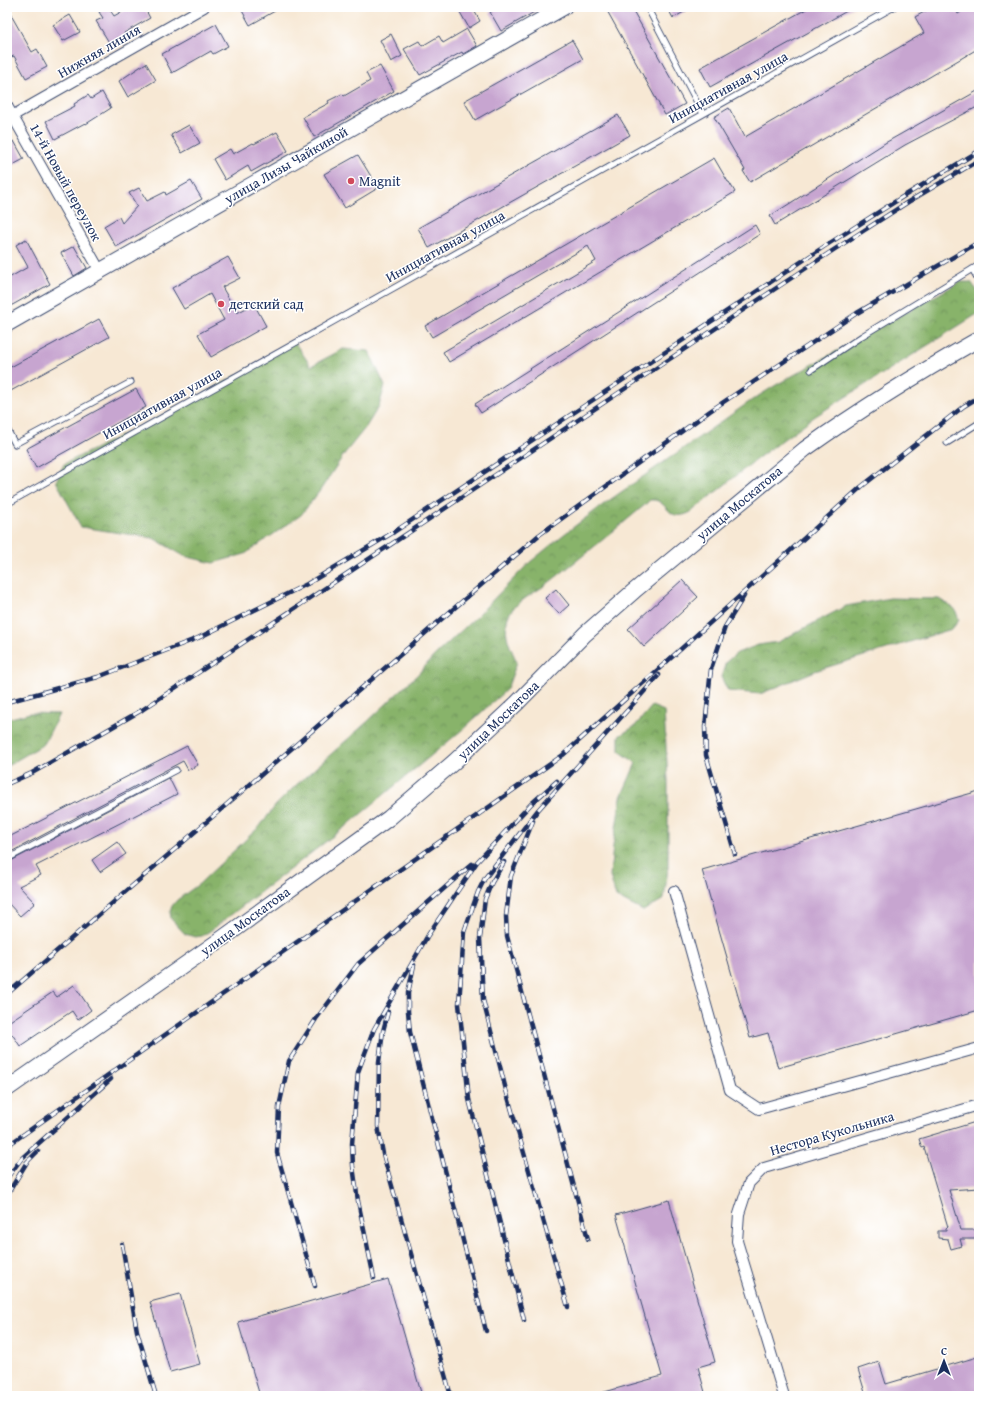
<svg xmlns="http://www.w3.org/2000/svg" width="986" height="1403" font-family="'Gentium Book Plus',serif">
	<defs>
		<pattern id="forest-crowns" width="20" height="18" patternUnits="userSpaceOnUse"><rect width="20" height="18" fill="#88b36b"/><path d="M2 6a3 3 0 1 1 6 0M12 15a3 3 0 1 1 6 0" fill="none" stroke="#6e925b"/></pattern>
	</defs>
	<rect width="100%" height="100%" fill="#fff"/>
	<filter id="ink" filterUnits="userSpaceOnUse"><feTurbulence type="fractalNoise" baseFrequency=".025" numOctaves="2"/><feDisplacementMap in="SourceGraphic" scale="8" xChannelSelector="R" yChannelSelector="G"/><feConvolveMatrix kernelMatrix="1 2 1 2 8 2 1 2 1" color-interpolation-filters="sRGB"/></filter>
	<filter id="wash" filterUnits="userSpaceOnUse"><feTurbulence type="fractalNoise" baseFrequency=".012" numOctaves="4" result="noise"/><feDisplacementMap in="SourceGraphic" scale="16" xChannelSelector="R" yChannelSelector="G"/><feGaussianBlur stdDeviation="0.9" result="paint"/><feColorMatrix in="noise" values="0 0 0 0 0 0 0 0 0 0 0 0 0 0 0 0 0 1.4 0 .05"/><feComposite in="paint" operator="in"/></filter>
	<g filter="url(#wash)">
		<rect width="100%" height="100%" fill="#f7e8d4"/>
		<path fill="url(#forest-crowns)" stroke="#527164" d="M 960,282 L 971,282 L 979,293 L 979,313 L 814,417 L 758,458 L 691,512 C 666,525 669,498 650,500 L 646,504 C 615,530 583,556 551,581 C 541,589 528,595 518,604 C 513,608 508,614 507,621 C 504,636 511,649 517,662 L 507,689 L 462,730 L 350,823 L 210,931 L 202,936 L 195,937 L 185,934 L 171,919 L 170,912 L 172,906 L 177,900 L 199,884 L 260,826 L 276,805 L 294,787 L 367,722 L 418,674 L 434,656 L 477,616 L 529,563 L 563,535 L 604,504 L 752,400 L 776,385 Z
			M 295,343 L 311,366 L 343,349 L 369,351 L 385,386 L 379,406 L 366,427 L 345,453 L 319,492 L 301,515 L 245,554 L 213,563 L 184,556 L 153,538 L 81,527 L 56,481 L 64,464 L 189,402 Z
			M 890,598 L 939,599 L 955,609 L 959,620 L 952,629 L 815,671 L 760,694 L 728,691 L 721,677 L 726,662 L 737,653 L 758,645 L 778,642 L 846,606 Z
			M 652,706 L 664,711 L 668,781 L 668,868 L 664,899 L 643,911 L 616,897 L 610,876 L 613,846 L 621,797 L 636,763 L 619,751 L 619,736 L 635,726 Z
			M 30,713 L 59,714 L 44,744 L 7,766 L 7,719 Z"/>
		<g id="blocks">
			<path fill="#c7a5d0" d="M 108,7 L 114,16 L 130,7 L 144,7 L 150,18 L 124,33 L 125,34 L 110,44 L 96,21 L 103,18 L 99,12 Z
				M 240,7 L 282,7 L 250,25 Z
				M 457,7 L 472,7 L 480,21 L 469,28 Z
				M 500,7 L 543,7 L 501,31 L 490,12 Z
				M 605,7 L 631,7 L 685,104 L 665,115 Z
				M 667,7 L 693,7 L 673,18 Z
				M 810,7 L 854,7 L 710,87 L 700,68 Z
				M 933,7 L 953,7 L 958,14 L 968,7 L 979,7 L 979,48 L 750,182 L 743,171 L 745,170 L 714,117 L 729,108 L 745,137 L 924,33 L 915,17 Z
				M 7,8 L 32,52 L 37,49 L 47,67 L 26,78 L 14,56 L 11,57 L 7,49 Z
				M 70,15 L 80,32 L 63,41 L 53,25 Z
				M 216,24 L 228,46 L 213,54 L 211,51 L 172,73 L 162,54 Z
				M 467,29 L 477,46 L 463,54 L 462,52 L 420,75 L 404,49 L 419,41 L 422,46 L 439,36 L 443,43 Z
				M 391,34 L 402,56 L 391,62 L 380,40 Z
				M 572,40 L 583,59 L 475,120 L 464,101 Z
				M 146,63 L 156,80 L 128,97 L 119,81 Z
				M 380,66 L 394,91 L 314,137 L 303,117 L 329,103 L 328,101 L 342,94 L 344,96 L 370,81 L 366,73 Z
				M 979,90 L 979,106 L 905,145 L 775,225 L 770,216 L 885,143 Z
				M 102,92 L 111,108 L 86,124 L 85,123 L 55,139 L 46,121 L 75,106 L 74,104 L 88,95 L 91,99 Z
				M 618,115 L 630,135 L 429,248 L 418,228 Z
				M 189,125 L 200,143 L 182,153 L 171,135 Z
				M 277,132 L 288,151 L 251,172 L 248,166 L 225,180 L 213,159 L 230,149 L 233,154 L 253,143 L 254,144 Z
				M 14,141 L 24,159 L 7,168 L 7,145 Z
				M 358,155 L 378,188 L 345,208 L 324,174 Z
				M 714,158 L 728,182 L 729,182 L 735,192 L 449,362 L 443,352 L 596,261 L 588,246 L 432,337 L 425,326 Z
				M 191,181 L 202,199 L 116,247 L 104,226 L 119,217 L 122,223 L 137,206 L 129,193 L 139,188 L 147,201 L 165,192 L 166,195 Z
				M 755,225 L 760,234 L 481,413 L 475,404 Z
				M 26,239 L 50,284 L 7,308 L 7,279 L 28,267 L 16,245 Z
				M 74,246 L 87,268 L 74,276 L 61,253 Z
				M 228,257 L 240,278 L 222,287 L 237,313 L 254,304 L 266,326 L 211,357 L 198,334 L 224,320 L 210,294 L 184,309 L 172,288 Z
				M 99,319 L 109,337 L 7,393 L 7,369 Z
				M 136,389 L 146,407 L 36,468 L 26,449 Z
				M 682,580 L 698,597 L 644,647 L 628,629 Z
				M 556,589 L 569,605 L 559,614 L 545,598 Z
				M 187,746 L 198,765 L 188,770 L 183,761 L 7,854 L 7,838 Z
				M 169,778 L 177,794 L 36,866 L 41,875 L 19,886 L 35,903 L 20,916 L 7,902 L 7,863 Z
				M 979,791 L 979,1010 L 778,1068 L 768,1033 L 750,1038 L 702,870 Z
				M 117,842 L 126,854 L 100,872 L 92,860 Z
				M 74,985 L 91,1010 L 78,1020 L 72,1011 L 20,1046 L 12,1034 L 7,1038 L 7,1023 L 53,992 L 57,997 Z
				M 979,1121 L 979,1188 L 949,1190 L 961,1230 L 979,1230 L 979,1239 L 960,1239 L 962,1246 L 951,1249 L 948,1239 L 938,1238 L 938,1231 L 946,1231 L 946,1229 L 948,1227 L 924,1147 L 922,1148 L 919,1139 Z
				M 669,1200 L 715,1362 L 698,1367 L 706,1396 L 601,1396 L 601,1393 L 662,1376 L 616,1215 Z
				M 388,1279 L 422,1396 L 260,1396 L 238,1322 Z
				M 180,1294 L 200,1364 L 170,1372 L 150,1302 Z
				M 977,1357 L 979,1365 L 979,1396 L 866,1396 L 858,1369 L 879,1362 L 886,1384 Z"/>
		</g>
	</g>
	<g filter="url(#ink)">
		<use href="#blocks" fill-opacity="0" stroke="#3c4b70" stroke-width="1"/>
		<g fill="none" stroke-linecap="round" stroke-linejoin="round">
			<g stroke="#3c4b70" stroke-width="7">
				<path id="service" d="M 647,7 L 703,114
					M 972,269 L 979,281
					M 811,370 L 862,336 L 979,265
					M 7,429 L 15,444 L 131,382
					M 947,443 L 979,423
					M 7,504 L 399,285 L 894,7
					M 7,859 L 176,770"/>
			</g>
			<g stroke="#3c4b70" stroke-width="12">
				<path id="minor" d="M 7,106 L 100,271
					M 7,119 L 204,7
					M 674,891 L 730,1090 L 759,1109 L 979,1048
					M 784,1396 L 737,1241 L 739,1214 L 749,1183 L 764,1168 L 979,1105"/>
			</g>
			<g stroke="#3c4b70" stroke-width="17">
				<path id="secondary" d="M 7,324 L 564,7
					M 7,1089 L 220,940 L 389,818 L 454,762 L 516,704 L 585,634 L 634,591 L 805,449 C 861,409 919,373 979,339"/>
			</g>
			<use href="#service" stroke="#fff" stroke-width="5"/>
			<use href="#minor" stroke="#fff" stroke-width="10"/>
			<use href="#secondary" stroke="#fff" stroke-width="15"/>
			<g stroke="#1b2f5e" stroke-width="4.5">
				<path id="rail" d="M 7,702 L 98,677 L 198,638 L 307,584 L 394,532 L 825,246 L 904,196 L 979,151
					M 7,784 L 32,773 L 142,710 L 832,251 L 908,202 L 979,160
					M 533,821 L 511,876 L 506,916 L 507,936 L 588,1239
					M 735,854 L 706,755 L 705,727 L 711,669 L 725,627 L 744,596
					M 504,862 L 492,882 L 485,899 L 480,938 L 483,1000 L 506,1090 L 568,1307
					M 414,965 L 408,993 L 408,1011 L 410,1032 L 486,1331
					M 7,994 L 539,535 L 710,411 L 857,313 L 979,242
					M 388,1012 L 383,1031 L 379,1062 L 378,1126 L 383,1154 L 451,1396
					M 7,1146 L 563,755 L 861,487 L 964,406 L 979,397
					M 7,1178 L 22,1158 L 111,1079
					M 7,1195 L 27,1162 L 38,1151
					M 122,1244 L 137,1331 L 156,1396
					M 374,1278 L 358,1201 L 353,1166 L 352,1144 L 358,1072 L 374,1029 L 428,935 L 477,862 L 531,804 L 557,781
					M 315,1286 L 277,1153 L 279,1107 L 289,1061 L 316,1019 L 358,964 L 472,864
					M 524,1320 L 469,1099 L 459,1004 L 464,932 L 478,892 L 485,878 L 538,810 L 659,675"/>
			</g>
			<use href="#rail" stroke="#fff" stroke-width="3" stroke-dasharray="9" stroke-linecap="butt"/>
		</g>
	</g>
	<g fill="#d1495b" stroke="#fff" stroke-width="1.5">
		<circle cx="351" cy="181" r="4"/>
		<circle cx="221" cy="304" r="4"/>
	</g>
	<g text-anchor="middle" stroke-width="3" stroke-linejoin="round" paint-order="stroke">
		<g font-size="14" fill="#1b2f5e" stroke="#fff">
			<text transform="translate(99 51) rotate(-30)" y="5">Нижняя линия</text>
			<text transform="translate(728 87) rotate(-29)" y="5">Инициативная улица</text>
			<text transform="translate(286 165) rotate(-30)" y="5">улица Лизы Чайкиной</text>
			<text transform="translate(66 182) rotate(61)" y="5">14-й Новый переулок</text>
			<text transform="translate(445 246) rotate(-29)" y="5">Инициативная улица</text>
			<text transform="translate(162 403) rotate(-29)" y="5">Инициативная улица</text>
			<text transform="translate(739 503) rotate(-40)" y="5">улица Москатова</text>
			<text transform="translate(498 720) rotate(-44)" y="5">улица Москатова</text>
			<text transform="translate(245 921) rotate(-36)" y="5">улица Москатова</text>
			<text transform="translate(832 1133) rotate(-16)" y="5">Нестора Кукольника</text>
		</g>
		<g font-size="14" fill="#1b2f5e" stroke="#fff" text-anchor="start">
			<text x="359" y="186">Magnit</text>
			<text x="229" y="309">детский сад</text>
		</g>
	</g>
	<rect width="986" height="1403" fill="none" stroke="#fff" stroke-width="24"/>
	<g transform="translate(944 1361)" stroke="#ffffff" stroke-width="3" paint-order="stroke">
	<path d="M0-3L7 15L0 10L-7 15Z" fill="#1b2f5e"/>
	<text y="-6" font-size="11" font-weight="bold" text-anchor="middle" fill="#1b2f5e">С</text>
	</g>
</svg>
